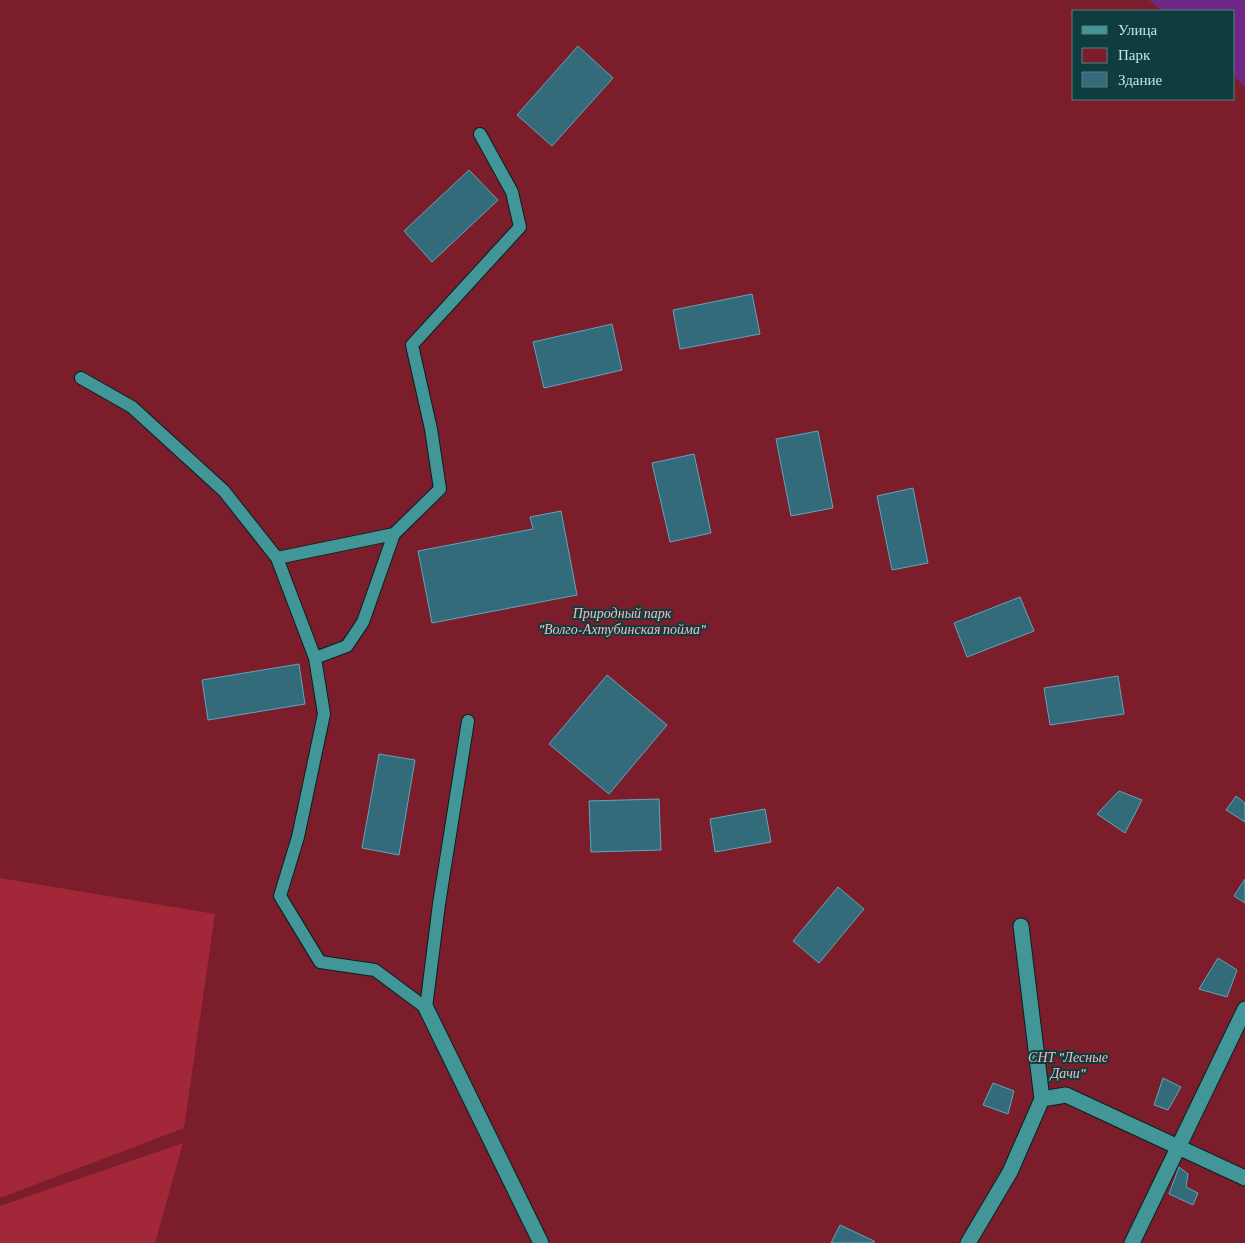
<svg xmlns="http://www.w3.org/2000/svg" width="1245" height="1243" font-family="'Crimson Pro',serif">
	<rect width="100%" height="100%" fill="#0f3c3e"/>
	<path fill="#7c1d2b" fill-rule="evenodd" d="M 0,0 L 1245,0 L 1245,1243 L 0,1243 ZM 1074,11 L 1234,11 L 1234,99 L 1074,99 Z"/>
	<path fill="#a12739" d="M 0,878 L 215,914 L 184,1128 L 0,1198 Z
		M 183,1143 L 155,1243 L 0,1243 L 0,1206 Z"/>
	<path fill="#6e2783" d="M 1149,0 L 1245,0 L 1245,87 L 1234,76 L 1234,11 L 1162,11 Z"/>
	<path fill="#336b7a" stroke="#5ca7bc" d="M 578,46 L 613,78 L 552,146 L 517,115 Z
		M 469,170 L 498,200 L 432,262 L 404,231 Z
		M 752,294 L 760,334 L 680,349 L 673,310 Z
		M 612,324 L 622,370 L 544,388 L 533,342 Z
		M 818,431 L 833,508 L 791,516 L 776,439 Z
		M 694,454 L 711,533 L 670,542 L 652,463 Z
		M 913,488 L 928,563 L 892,570 L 877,496 Z
		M 561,511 L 577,595 L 432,623 L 418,551 L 533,529 L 530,517 Z
		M 1020,597 L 1034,631 L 967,657 L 954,623 Z
		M 299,664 L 305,704 L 208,720 L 202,680 Z
		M 607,675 L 667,725 L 609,794 L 549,744 Z
		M 1118,676 L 1124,714 L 1050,725 L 1044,688 Z
		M 379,754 L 415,760 L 399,855 L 362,848 Z
		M 1119,791 L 1142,800 L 1125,833 L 1097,814 Z
		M 1236,796 L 1245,803 L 1245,822 L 1226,810 Z
		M 659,799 L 661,850 L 591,852 L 589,801 Z
		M 765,809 L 771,842 L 715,852 L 710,819 Z
		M 1245,879 L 1245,903 L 1234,896 Z
		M 838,887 L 864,909 L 819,963 L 793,941 Z
		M 1218,958 L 1237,970 L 1227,997 L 1199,989 Z
		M 1163,1078 L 1181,1087 L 1168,1110 L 1154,1105 Z
		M 993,1083 L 1014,1091 L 1008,1114 L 983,1105 Z
		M 1179,1167 L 1188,1174 L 1186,1187 L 1198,1193 L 1193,1205 L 1169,1194 Z
		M 840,1225 L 874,1241 L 874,1243 L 831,1243 Z"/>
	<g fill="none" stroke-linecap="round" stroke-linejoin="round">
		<g stroke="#062122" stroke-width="14">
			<path id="lane" d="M 81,378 L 132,407 L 224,491 L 277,558 L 315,658 L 324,714 L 298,837 L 280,896 L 320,962 L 375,970 L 426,1008 L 439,904 L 468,721
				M 277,558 L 394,534
				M 315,658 L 347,646 L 363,622 L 394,534 L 440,489 L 431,429 L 412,345 L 520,227 L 512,192 L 480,134"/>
		</g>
		<g stroke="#062122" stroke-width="17">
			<path id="street" d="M 1021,926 L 1042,1099
				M 426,1008 L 541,1243
				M 968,1243 L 1010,1172 L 1042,1099 L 1066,1095 L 1245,1178
				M 1132,1243 L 1245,1009"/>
		</g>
		<use href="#lane" stroke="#439698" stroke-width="12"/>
		<use href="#street" stroke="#439698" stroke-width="15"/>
	</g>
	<g text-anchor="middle" stroke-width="4" stroke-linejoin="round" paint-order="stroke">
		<g font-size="14" font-style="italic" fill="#f9b9ba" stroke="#0f3c3e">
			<text x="622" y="618">Природный парк<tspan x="622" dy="16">"Волго-Ахтубинская пойма"</tspan></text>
			<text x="1068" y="1062">СНТ "Лесные<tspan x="1068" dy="16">Дачи"</tspan></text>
		</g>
	</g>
	<rect x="1072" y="10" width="162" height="90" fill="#0f3c3e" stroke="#558081"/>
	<rect x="1082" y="26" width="25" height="8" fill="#439698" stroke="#558081"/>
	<text x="1118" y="35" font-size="15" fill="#bfe6e6">Улица</text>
	<rect x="1082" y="48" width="25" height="15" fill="#7c1d2b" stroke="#558081"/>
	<text x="1118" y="60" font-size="15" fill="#bfe6e6">Парк</text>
	<rect x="1082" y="72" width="25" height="15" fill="#336b7a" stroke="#558081"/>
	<text x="1118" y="85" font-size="15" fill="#bfe6e6">Здание</text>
</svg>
